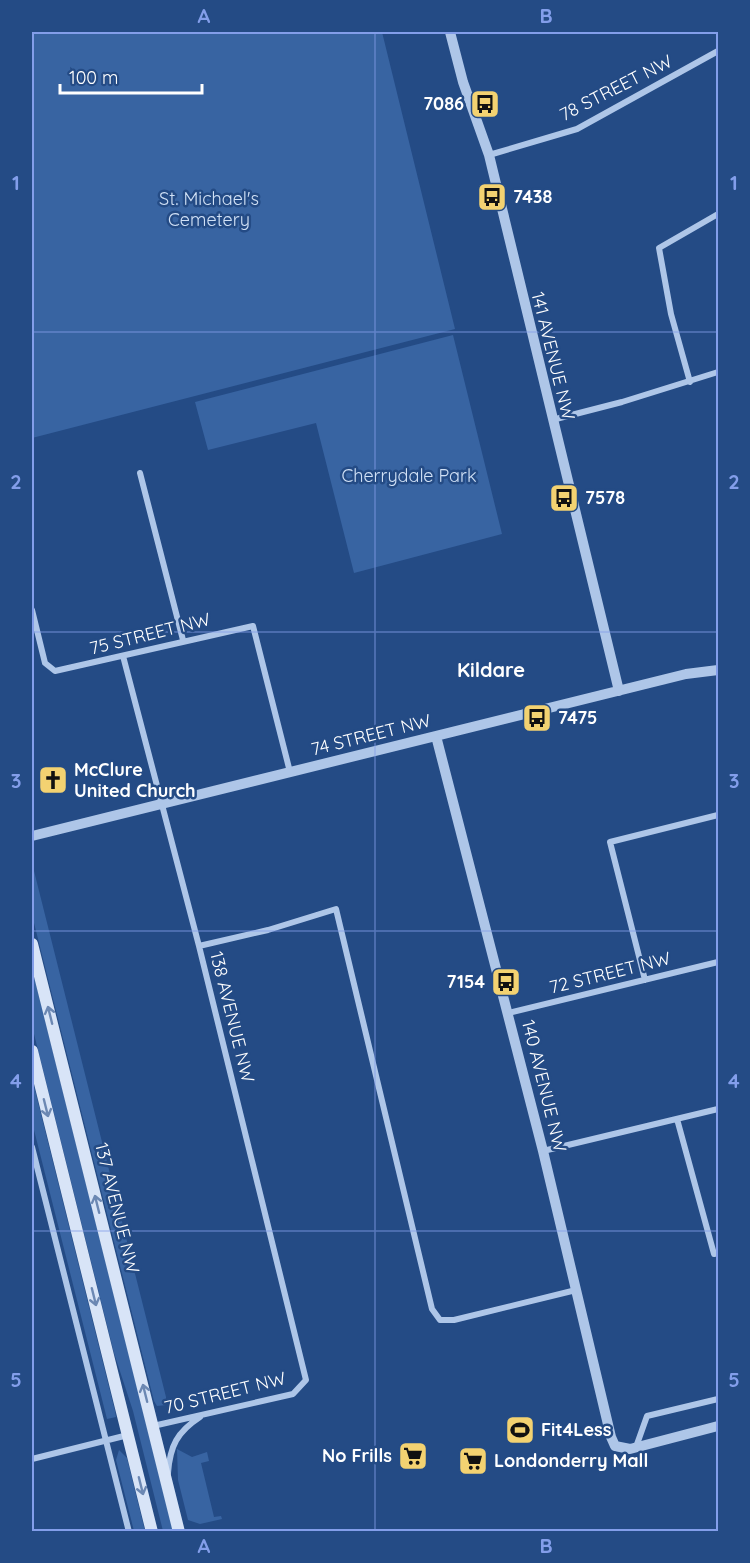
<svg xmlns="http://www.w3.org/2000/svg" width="750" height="1563" font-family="Quicksand,sans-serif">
	<rect width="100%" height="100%" fill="#244b85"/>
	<path fill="#3864a2" d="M 32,32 L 382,32 L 455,329 L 32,438 Z
		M 453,335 L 502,534 L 354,573 L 316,423 L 208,450 L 195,402 Z
		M 32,863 L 166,1397 L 166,1405 L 157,1406 L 154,1401 L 32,915 Z
		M 32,968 L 173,1531 L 163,1531 L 133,1411 L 114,1353 L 32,1026 Z
		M 32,1078 L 115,1411 L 116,1417 L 107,1419 L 32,1122 Z
		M 177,1449 L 192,1457 L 207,1452 L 209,1461 L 201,1463 L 214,1517 L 221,1516 L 222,1519 L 200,1524 L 188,1520 L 178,1480 Z
		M 119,1450 L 127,1458 L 145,1531 L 134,1531 L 116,1460 Z"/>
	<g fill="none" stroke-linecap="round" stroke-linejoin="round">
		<path stroke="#aec6e8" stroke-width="6" d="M 489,155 L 577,129 L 718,51
			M 690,382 L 671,314 L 659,248 L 718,214
			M 552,420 L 622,402 L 718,372
			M 140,473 L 183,640
			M 32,610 L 45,663 L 55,671 L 253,626 L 290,772
			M 123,656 L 199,946 L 306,1380 L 293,1394 L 153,1426
			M 199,946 L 268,930 L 336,909 L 432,1309 L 440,1320 L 454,1320 L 576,1290
			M 645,980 L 610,842 L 718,815
			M 508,1013 L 718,962
			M 677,1119 L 714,1254 L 718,1253
			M 32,1147 L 129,1532
			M 543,1151 L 718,1109
			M 636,1447 L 647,1416 L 718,1399
			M 32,1459 L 128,1435
			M 168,1473 C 170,1446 177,1432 200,1417"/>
		<path stroke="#aec6e8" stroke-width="10" d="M 450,32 L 463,82 L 489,155 L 619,691
			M 436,736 L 543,1151 L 611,1437 L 615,1446 L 630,1449 L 718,1426
			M 32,836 L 686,674 L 718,670"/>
		<path stroke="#d8e4f7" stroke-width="12" d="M 32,944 L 179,1532
			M 32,1051 L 152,1532"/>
	</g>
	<defs><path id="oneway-shaft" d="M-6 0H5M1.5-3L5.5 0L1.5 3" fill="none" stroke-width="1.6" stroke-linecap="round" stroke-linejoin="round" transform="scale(1.5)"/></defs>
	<g stroke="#6c88b3">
		<use href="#oneway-shaft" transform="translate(50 1015) rotate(-104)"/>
		<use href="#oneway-shaft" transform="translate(46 1108) rotate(76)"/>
		<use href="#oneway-shaft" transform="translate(97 1204) rotate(-104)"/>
		<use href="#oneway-shaft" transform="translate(94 1297) rotate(76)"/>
		<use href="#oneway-shaft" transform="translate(145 1393) rotate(-104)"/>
		<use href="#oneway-shaft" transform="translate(141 1486) rotate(76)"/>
	</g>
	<path fill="none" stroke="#839eea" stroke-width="1.5" stroke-opacity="0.55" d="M 375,32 L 375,1532M 32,332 L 718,332M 32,632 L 718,632M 32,931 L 718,931M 32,1231 L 718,1231"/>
	<defs>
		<g id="bus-square" transform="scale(1.5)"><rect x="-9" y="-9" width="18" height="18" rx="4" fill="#f3d271" stroke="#244b85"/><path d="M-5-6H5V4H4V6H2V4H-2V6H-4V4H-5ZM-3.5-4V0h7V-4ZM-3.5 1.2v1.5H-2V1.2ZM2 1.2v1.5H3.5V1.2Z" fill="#111"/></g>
		<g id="church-square" transform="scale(1.5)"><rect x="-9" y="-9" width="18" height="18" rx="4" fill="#f3d271" stroke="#244b85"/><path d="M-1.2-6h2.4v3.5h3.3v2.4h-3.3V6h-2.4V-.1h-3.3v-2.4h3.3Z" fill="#111"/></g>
		<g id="stadium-square" transform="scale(1.5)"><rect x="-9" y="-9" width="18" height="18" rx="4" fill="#f3d271" stroke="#244b85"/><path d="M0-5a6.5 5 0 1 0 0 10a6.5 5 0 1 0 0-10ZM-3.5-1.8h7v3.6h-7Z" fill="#111"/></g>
		<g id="supermarket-square" transform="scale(1.5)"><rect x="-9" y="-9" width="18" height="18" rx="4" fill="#f3d271" stroke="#244b85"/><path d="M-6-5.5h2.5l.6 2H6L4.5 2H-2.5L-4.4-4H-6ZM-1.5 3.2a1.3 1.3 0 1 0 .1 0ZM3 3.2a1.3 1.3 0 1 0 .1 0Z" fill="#111"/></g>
	</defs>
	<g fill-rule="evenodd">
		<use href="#bus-square" x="485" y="104"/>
		<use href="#bus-square" x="492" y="197"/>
		<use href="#bus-square" x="564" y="498"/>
		<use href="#bus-square" x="537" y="718"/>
		<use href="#church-square" x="53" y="780"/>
		<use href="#bus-square" x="506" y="982"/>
		<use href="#stadium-square" x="520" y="1430"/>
		<use href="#supermarket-square" x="413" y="1456"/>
		<use href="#supermarket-square" x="473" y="1461"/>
	</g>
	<g text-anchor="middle" stroke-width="5" stroke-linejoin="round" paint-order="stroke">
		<g font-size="18" fill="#fff" stroke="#244b85">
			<text transform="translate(616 88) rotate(-27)" y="6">78 STREET NW</text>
			<text transform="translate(553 356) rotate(76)" y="6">141 AVENUE NW</text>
			<text transform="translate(150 634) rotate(-14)" y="6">75 STREET NW</text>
			<text transform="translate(371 735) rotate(-14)" y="6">74 STREET NW</text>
			<text transform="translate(610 973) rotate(-14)" y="6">72 STREET NW</text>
			<text transform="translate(232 1017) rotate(76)" y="6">138 AVENUE NW</text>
			<text transform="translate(544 1086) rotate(76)" y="6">140 AVENUE NW</text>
			<text transform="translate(117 1208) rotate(76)" y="6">137 AVENUE NW</text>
			<text transform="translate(225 1393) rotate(-14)" y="6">70 STREET NW</text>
		</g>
		<g font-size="18" font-weight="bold" fill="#fff" stroke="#244b85" text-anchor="start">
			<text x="464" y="110" text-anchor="end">7086</text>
			<text x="513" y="203">7438</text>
			<text x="585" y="504">7578</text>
			<text x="558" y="724">7475</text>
			<text x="74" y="776">McClure<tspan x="74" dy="21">United Church</tspan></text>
			<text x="485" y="988" text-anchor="end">7154</text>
			<text x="541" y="1436">Fit4Less</text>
			<text x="392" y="1462" text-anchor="end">No Frills</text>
			<text x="494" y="1467">Londonderry Mall</text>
		</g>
		<g font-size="18" fill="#d1e1f6" stroke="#244b85">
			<text x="209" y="205">St. Michael's<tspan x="209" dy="21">Cemetery</tspan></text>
			<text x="409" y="482">Cherrydale Park</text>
		</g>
		<g font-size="20" font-weight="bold" fill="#fff" stroke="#244b85">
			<text x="491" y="677">Kildare</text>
		</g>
	</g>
	<rect width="750" height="1563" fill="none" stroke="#244b85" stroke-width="66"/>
	<path d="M60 84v9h142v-9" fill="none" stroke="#ffffff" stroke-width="3"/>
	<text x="69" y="84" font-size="18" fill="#ffffff" stroke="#244b85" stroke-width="4.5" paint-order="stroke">100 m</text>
	<rect x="33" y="33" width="684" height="1497" fill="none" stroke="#839eea" stroke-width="2"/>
	<g font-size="20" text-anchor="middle" font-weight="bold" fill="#839eea">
		<text x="204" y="23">A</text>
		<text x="546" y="23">B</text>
		<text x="16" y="190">1</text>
		<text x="734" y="190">1</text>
		<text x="16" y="489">2</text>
		<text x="734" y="489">2</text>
		<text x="16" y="788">3</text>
		<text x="734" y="788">3</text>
		<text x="16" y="1088">4</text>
		<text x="734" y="1088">4</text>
		<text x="16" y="1387">5</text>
		<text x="734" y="1387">5</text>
		<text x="204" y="1553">A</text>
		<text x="546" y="1553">B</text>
	</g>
</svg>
